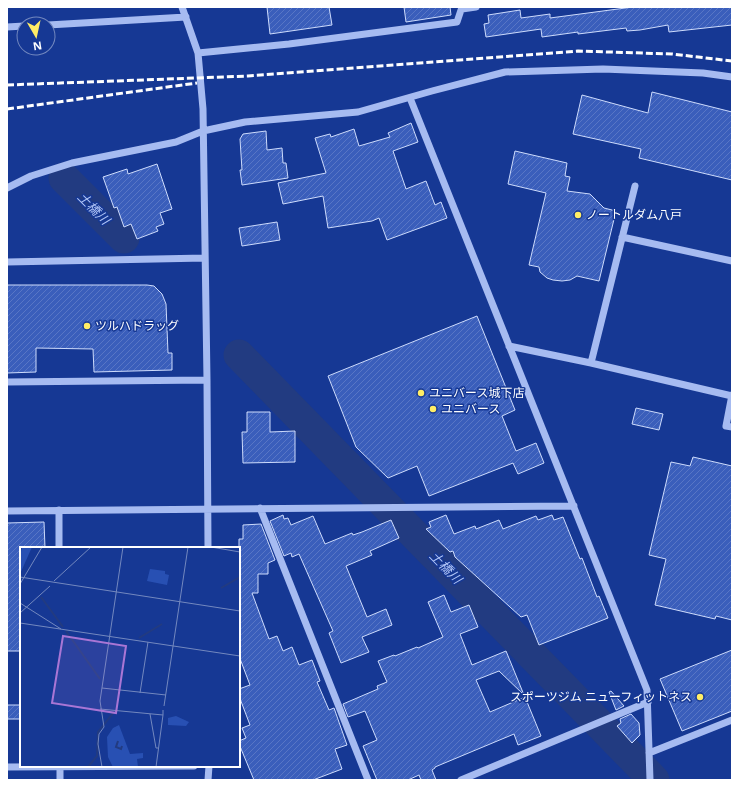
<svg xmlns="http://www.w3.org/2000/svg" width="739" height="787" font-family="'Open Sans','Noto Sans JP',sans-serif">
	<defs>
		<pattern id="building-hatch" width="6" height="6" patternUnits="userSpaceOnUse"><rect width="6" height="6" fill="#3a5ebb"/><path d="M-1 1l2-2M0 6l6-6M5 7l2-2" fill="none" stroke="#5876c5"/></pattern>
	</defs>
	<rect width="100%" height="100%" fill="#163894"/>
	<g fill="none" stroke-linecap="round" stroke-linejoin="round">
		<path stroke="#223b81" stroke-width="31" d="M 64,178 L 124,238
			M 239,355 L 654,780"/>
	</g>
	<path fill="url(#building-hatch)" stroke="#cddbfc" d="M 267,7 L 329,7 L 332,25 L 270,34 Z
		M 404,7 L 450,7 L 451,15 L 406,22 Z
		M 633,7 L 732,7 L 732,25 L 669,32 L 668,25 L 640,30 L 627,31 L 626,28 L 578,34 L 578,32 L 542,37 L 541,29 L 486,37 L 484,24 L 489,23 L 488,15 L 520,10 L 521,18 L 550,14 L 550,18 Z
		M 652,92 L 732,112 L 732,180 L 639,158 L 641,149 L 573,134 L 582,95 L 648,113 Z
		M 411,123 L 418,142 L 393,151 L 406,189 L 426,181 L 435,205 L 441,202 L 447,218 L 387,240 L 379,218 L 372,221 L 328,228 L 323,196 L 283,204 L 278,183 L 326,173 L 315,138 L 330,134 L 331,137 L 354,129 L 359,146 L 390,137 L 388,133 Z
		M 266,131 L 267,150 L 282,148 L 283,163 L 286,163 L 288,178 L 242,185 L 240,170 L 242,170 L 240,139 L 243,134 Z
		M 515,151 L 567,163 L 565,176 L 570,177 L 567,191 L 590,194 L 604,208 L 616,211 L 599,281 L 577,276 L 570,280 L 562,281 L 553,280 L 547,278 L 540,272 L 539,267 L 529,265 L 546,193 L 508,184 Z
		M 157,164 L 172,209 L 160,213 L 164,224 L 156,227 L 158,231 L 137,239 L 131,224 L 124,227 L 117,207 L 114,208 L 103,177 L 127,169 L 128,174 Z
		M 277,222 L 280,240 L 242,246 L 239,228 Z
		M 7,285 L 147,285 L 154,286 L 162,294 L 166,304 L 168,353 L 172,353 L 172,370 L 94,372 L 93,349 L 36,348 L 36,372 L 7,373 Z
		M 477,316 L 515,410 L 502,416 L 516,451 L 536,443 L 544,463 L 518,474 L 513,463 L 429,496 L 417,466 L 388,478 L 356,447 L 328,376 Z
		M 636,408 L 663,414 L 659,430 L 632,424 Z
		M 247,412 L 270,412 L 270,432 L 295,431 L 295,462 L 243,463 L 242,432 L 247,432 Z
		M 693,457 L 732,466 L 732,620 L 716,616 L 715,619 L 655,605 L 666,559 L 649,555 L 671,462 L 690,466 Z
		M 283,515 L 284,519 L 288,518 L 291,525 L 313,516 L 325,544 L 352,533 L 353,535 L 362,532 L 391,520 L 399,538 L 370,551 L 372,555 L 346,566 L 367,617 L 386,609 L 392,625 L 362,637 L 369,652 L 341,663 L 329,633 L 333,631 L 299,554 L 292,557 L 291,553 L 284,556 L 270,521 Z
		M 446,515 L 454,534 L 475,526 L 476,529 L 499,520 L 503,529 L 536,516 L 538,520 L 552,515 L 554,520 L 563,517 L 580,559 L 582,558 L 597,597 L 599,596 L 608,618 L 539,645 L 527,615 L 521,617 L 455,557 L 453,551 L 450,552 L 426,529 L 431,527 L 429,522 Z
		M 44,522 L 45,548 L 21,548 L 21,603 L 20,603 L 21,651 L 7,651 L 7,523 Z
		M 261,524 L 275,560 L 268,563 L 268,574 L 258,574 L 258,593 L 252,593 L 269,639 L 277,636 L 283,651 L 292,647 L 299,665 L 312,660 L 320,681 L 317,682 L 329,710 L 334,708 L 347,745 L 335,749 L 342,769 L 313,780 L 254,780 L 239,744 L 239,741 L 246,738 L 242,728 L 250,725 L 239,696 L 239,689 L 250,685 L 239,656 L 239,539 L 243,539 L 243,525 Z
		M 444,595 L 451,612 L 469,605 L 478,627 L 460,634 L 472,665 L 506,651 L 524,695 L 499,671 L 476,680 L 490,712 L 525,697 L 541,736 L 518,745 L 514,734 L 435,767 L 435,768 L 432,770 L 436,780 L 421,780 L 419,775 L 408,780 L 377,780 L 363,746 L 377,740 L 365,711 L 348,717 L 343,704 L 378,689 L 377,686 L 387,682 L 378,661 L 394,655 L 395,656 L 417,647 L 418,648 L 443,637 L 428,602 Z
		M 732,650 L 732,711 L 682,731 L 660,679 Z
		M 611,691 L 624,706 L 616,710 L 609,692 Z
		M 7,705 L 21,705 L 21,719 L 7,719 Z
		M 631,714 L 639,723 L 640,735 L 632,743 L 617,726 L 621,723 L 620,719 Z"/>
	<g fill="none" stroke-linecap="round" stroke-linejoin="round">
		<path stroke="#a6bbf1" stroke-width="7" d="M 182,7 L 198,53 L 203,109 L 207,380 L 208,548
			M 462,9 L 476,7
			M 48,25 L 186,17
			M 7,27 L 24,26
			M 198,53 L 289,44 L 457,22 L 462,7
			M 410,98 L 647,690 L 650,780
			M 7,188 L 31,176 L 72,163 L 176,142 L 203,131 L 245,122 L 358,112 L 432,91 L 505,72 L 603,69 L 703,73 L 732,77
			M 622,237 L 732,261
			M 7,262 L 205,258
			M 509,346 L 591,363 L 732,396
			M 591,363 L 635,186
			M 7,382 L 207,380
			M 732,395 L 726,426 L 732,427
			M 260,508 L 368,780
			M 59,510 L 59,548
			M 7,511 L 574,506
			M 649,753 L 732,720
			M 60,766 L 60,780
			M 7,767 L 194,766
			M 208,780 L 209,766
			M 461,780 L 648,702"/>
		<path stroke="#fff" stroke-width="3" stroke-dasharray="7 3" stroke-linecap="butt" d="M 7,85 L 248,76 L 578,51 L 672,54 L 732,61
			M 7,109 L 197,83"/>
	</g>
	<g fill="#ffed66" stroke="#163894" stroke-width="1.5">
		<circle cx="578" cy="215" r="4"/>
		<circle cx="87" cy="326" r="4"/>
		<circle cx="421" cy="393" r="4"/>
		<circle cx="433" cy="409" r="4"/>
		<circle cx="700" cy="697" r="4"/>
	</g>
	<g text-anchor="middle" stroke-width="3" stroke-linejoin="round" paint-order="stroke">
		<g font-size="12" fill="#fff" stroke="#163894" text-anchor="start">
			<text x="586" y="219">ノートルダム八戸</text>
			<text x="95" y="330">ツルハドラッグ</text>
			<text x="429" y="397">ユニバース城下店</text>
			<text x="441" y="413">ユニバース</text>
			<text x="692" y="701" text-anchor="end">スポーツジム ニューフィットネス</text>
		</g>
		<g font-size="13" font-style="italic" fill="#b2c6f8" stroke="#163894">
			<text transform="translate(94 208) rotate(45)" y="5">土橋川</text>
			<text transform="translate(446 567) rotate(46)" y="5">土橋川</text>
		</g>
	</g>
	<g transform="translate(20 547)">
		<rect width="220" height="220" fill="#163894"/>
		<path d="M 2,0 L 12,0 L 0,27 L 0,9 Z" fill="#2850b3"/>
		<path d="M 156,169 L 169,175 L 166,179 L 148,178 L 148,171 Z" fill="#2850b3"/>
		<path d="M 99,178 L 110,207 L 123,206 L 123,211 L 117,212 L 118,220 L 93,220 L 88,210 L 87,190 L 93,181 Z" fill="#2850b3"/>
		<path d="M 130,22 L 145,24 L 145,27 L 149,28 L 147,38 L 127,34 Z" fill="#2850b3"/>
		<path fill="none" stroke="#223b81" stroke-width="2" d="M 201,41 L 220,30M 21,50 L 43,80M 46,84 L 80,132M 119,91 L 142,77M 98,194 L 96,200 L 101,202 L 102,199M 68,220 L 77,209 L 78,185 L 94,165"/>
		<path fill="none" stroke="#7388bf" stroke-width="1" d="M 191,0 L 220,5M 0,30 L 220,64M 34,34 L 71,0M 0,37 L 22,0M 0,56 L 41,82M 0,66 L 30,39M 0,76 L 220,109M 82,141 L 146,148M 120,146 L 128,95M 144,159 L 168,0M 80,162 L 143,168 L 143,163M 130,167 L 136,201 L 138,201M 82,220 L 78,197 L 79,187 L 84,180 L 80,154 L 103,0M 136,220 L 143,168"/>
		<path fill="#a976d5" fill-opacity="0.15" stroke="#a976d5" stroke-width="2" d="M 43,89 L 106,99 L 96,166 L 32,156 Z"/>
		<rect width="220" height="220" fill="none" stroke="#fff" stroke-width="2"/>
	</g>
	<rect width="739" height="787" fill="none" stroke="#ffffff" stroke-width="16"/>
	<g transform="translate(36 36) rotate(171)"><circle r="19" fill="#163894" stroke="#7388bf"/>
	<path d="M0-3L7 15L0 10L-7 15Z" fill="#ffed66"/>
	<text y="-6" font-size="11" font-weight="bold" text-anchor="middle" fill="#ffffff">N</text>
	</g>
</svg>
